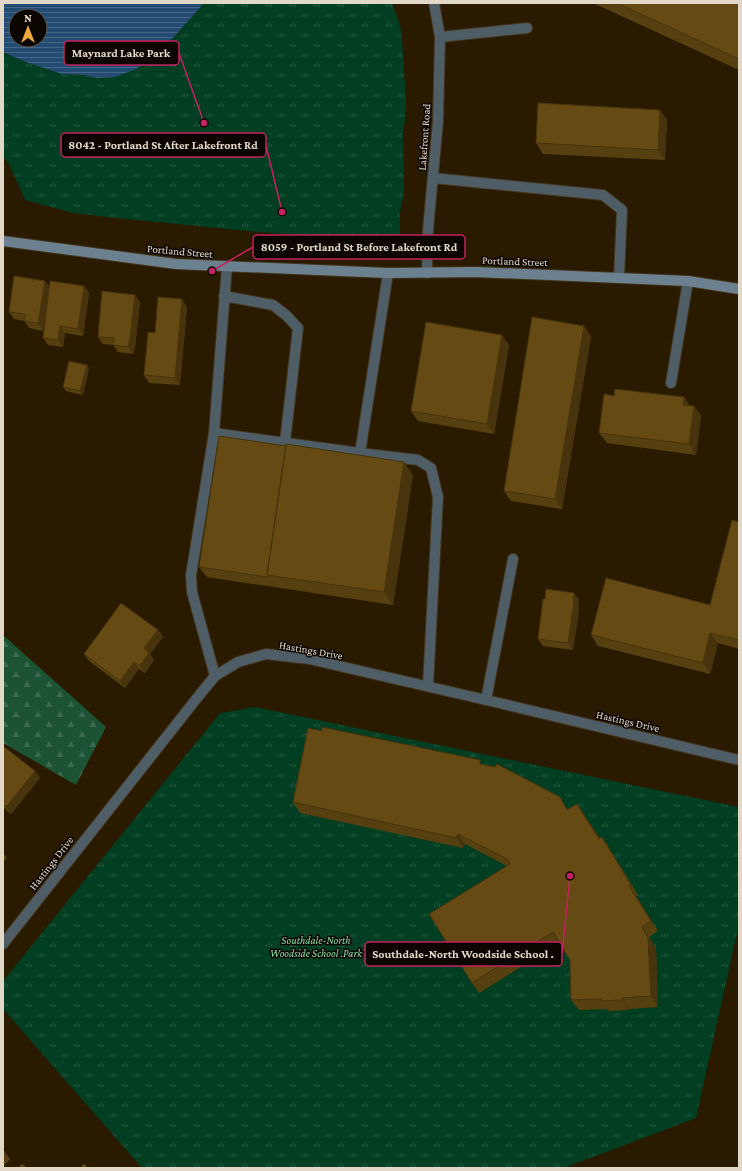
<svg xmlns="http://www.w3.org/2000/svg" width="742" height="1171" font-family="'Crimson Pro',serif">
	<defs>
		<pattern id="forest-firs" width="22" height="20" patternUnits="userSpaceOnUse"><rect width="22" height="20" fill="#1c5334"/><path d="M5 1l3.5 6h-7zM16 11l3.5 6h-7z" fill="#3d6b50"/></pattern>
		<pattern id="park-tufts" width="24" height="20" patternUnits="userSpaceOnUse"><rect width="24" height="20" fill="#023e21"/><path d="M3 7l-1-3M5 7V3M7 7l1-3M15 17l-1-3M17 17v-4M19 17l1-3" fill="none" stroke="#275940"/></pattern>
		<pattern id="water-rules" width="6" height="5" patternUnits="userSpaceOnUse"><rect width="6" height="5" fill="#244c72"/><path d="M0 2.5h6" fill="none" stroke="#446585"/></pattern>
	</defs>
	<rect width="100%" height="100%" fill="#291a00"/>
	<path fill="url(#forest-firs)" d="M 3,635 L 106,727 L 76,785 L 3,743 Z"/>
	<path fill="url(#park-tufts)" d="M 204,3 L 392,3 L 400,25 L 402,40 L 406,101 L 405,120 L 403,133 L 404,193 L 400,213 L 400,240 L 270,233 L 116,218 L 73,213 L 25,200 L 9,164 L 3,156 L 3,52 L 23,61 L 62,74 L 84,75 L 97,78 L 115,77 L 149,60 L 159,50 L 172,39 Z
		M 255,707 L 739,807 L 739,924 L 696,1118 L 564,1168 L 142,1168 L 3,1009 L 3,981 L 220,713 Z"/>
	<path fill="url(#water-rules)" fill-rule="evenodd" d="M 3,3 L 204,3 L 172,39 L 159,50 L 149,60 L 136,69 L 115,77 L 97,78 L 84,75 L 62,74 L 23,61 L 3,52 ZM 16,16 L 40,16 L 40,40 L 16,40 Z"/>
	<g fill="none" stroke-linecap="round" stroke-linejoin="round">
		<g stroke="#43351c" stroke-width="12">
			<path id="lane" d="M 440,37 L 527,28
				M 433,178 L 603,195 L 622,210 L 619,278
				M 224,296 L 273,305 L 287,316 L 298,328 L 285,442
				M 671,383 L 688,281
				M 214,433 L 360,453 L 388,273
				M 360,453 L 418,460 L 431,468 L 438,497 L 428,686
				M 215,676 L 192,592 L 191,575 L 214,433 L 227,266
				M 486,700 L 513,559"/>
		</g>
		<g stroke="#43351c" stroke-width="12">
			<path id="street" d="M 427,273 L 428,230 L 438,121 L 440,37 L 434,3
				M 3,944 L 197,698 L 215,676 L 238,662 L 266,654 L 309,659 L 486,700 L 739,760"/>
		</g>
		<g stroke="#43351c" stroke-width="12">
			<path id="secondary" d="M 3,241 L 176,264 L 388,273 L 476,272 L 619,278 L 688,281 L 739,289"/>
		</g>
		<use href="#lane" stroke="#4f5d66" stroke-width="10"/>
		<use href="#street" stroke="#4f5d66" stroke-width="10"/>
		<use href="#secondary" stroke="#6c8190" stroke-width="10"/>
	</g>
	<path fill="#574010" d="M 593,3 L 739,3 L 739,70 Z
		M 660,110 L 667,120 L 665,160 L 543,154 L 536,143 Z
		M 14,276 L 45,281 L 50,288 L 50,281 L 84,286 L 89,293 L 83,336 L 65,333 L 63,347 L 48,345 L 43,338 L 48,300 L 43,331 L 29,328 L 24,321 L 14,319 L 9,312 Z
		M 140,302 L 135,347 L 133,354 L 118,352 L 113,345 L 103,344 L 98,337 Z
		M 187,307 L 180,385 L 149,383 L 144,375 L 155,333 Z
		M 591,336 L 562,509 L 511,501 L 504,491 Z
		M 509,345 L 494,434 L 418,421 L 411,411 Z
		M 87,365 L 89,368 L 83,395 L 66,391 L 63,387 Z
		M 614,396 L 684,397 L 690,406 L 694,406 L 701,416 L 696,455 L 607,443 L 599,433 Z
		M 286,446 L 413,475 L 393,605 L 207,577 L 199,567 Z
		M 739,522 L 739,649 L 718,643 L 710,674 L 598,646 L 591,635 L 710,605 Z
		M 574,593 L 579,600 L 578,608 L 579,610 L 573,650 L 543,646 L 538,639 Z
		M 158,630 L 163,637 L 150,654 L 154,660 L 145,673 L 139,669 L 125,688 L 89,661 L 84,654 Z
		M 322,731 L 483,764 L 568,809 L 577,804 L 600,839 L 609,848 L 638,895 L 636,896 L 658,931 L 649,937 L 656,948 L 658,1007 L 629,1009 L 629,1010 L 608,1011 L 607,1009 L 579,1010 L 571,1000 L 570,960 L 560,943 L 479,993 L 472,983 L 507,866 L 465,844 L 463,848 L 300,813 L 293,802 Z
		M 3,746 L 35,771 L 40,778 L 11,814 L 3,807 Z
		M 3,853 L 7,858 L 3,862 Z
		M 3,1150 L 10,1159 L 3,1167 Z"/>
	<path fill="#47340d" d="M 660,110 L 667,120 L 665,160 L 658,150 Z
		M 45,281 L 50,288 L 43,331 L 38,323 Z
		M 84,286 L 89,293 L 83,336 L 78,329 Z
		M 135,295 L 140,302 L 135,347 L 133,354 L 128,347 Z
		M 182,299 L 187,307 L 180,385 L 175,378 Z
		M 60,326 L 65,333 L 63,347 L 58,340 Z
		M 584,326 L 591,336 L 562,509 L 555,499 Z
		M 502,335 L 509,345 L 494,434 L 487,424 Z
		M 87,365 L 89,368 L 83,395 L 80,391 Z
		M 684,397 L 691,408 L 683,405 Z
		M 694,406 L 701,416 L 696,455 L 689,444 Z
		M 404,462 L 413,475 L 393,605 L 384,592 Z
		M 574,593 L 579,600 L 578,608 L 579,610 L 573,650 L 568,643 Z
		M 158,630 L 163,637 L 150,654 L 154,660 L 145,673 L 140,666 L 144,648 Z
		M 710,633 L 718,643 L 710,674 L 703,663 Z
		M 134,662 L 139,669 L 125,688 L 120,681 Z
		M 35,771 L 40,778 L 11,814 L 6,807 Z
		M 577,804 L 584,814 L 607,849 L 599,839 Z
		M 458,834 L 465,844 L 463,848 L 456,838 Z
		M 602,837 L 609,848 L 638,895 L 631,885 Z
		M 629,886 L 636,896 L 658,931 L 651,921 Z
		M 642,927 L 656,948 L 658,1007 L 651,996 Z
		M 622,998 L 629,1009 L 629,1010 L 622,1000 Z"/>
	<path fill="#654a13" stroke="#47340d" d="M 617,3 L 739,3 L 739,59 Z
		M 538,103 L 660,110 L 658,150 L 536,143 Z
		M 14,276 L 45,281 L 38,323 L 24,321 L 25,314 L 9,312 Z
		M 50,281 L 84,286 L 78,329 L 60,326 L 58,340 L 43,338 Z
		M 102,291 L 135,295 L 130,339 L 128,347 L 113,345 L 114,338 L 98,337 Z
		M 158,297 L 182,299 L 175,378 L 144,375 L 148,332 L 155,333 Z
		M 532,317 L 584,326 L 555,499 L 504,491 Z
		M 426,322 L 502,335 L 487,424 L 411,411 Z
		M 69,361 L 87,365 L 80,391 L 63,387 Z
		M 615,389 L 684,397 L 683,405 L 694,406 L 689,444 L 599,433 L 604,394 L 614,396 Z
		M 219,436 L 286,446 L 267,575 L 268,577 L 199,567 Z
		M 286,444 L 404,462 L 384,592 L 267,575 Z
		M 732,520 L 739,522 L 739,640 L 710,633 L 703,663 L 591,635 L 606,578 L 710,605 Z
		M 546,589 L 574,593 L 573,602 L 574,603 L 568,643 L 538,639 L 543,599 L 545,599 Z
		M 121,603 L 158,630 L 144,648 L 149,653 L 140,666 L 134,662 L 120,681 L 84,654 Z
		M 322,727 L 480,760 L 480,764 L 495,767 L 497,764 L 560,797 L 567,810 L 577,804 L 599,839 L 602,837 L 631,885 L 629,886 L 651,921 L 642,927 L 648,938 L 651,996 L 622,998 L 622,1000 L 601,1001 L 601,999 L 571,1000 L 570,960 L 553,932 L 472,983 L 429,914 L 510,864 L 509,862 L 507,859 L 458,834 L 456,838 L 293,802 L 308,728 L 322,731 Z
		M 3,746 L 35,771 L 6,807 L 3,804 Z
		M 3,1150 L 5,1152 L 3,1154 Z
		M 22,1164 L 27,1168 L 18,1168 Z
		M 84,1164 L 88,1168 L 80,1168 Z"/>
	<g text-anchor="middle" stroke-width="3" stroke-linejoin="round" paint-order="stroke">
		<g font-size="11" fill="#e2d8c7" stroke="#0c0600">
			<text transform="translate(424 137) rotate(-86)" y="4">Lakefront Road</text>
			<text transform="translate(180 251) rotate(5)" y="4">Portland Street</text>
			<text transform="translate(515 261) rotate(2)" y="4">Portland Street</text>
			<text transform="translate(311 650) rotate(10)" y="4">Hastings Drive</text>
			<text transform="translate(628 721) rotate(13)" y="4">Hastings Drive</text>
			<text transform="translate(51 863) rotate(-52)" y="4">Hastings Drive</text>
		</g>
		<g font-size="11" font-style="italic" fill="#8cdda9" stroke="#0c0600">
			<text x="316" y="944">Southdale-North<tspan x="316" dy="13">Woodside School .Park</tspan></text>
		</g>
	</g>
	<path fill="none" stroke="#c42260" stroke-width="1.5" d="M204 123L179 53M282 212L266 145M212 271L253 247M570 876L562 954"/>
	<g fill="#c42260" stroke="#0c0600" stroke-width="1.5">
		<circle cx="204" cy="123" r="4"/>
		<circle cx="282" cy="212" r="4"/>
		<circle cx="212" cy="271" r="4"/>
		<circle cx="570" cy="876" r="4"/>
	</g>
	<g fill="#0c0600" stroke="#c42260" stroke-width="1.5">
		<rect x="64" y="41" width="115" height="24" rx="4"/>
		<rect x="61" y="133" width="205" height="24" rx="4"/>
		<rect x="253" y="235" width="212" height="24" rx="4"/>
		<rect x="365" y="942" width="197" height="24" rx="4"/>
	</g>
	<g font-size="12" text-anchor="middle" font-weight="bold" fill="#e2d8c7">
		<text x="121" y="57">Maynard Lake Park</text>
		<text x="163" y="149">8042 - Portland St After Lakefront Rd</text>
		<text x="359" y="251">8059 - Portland St Before Lakefront Rd</text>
		<text x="463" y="958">Southdale-North Woodside School .</text>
	</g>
	<rect width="742" height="1171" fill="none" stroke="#e2d8c7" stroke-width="8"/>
	<g transform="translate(28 28)"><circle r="19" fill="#0c0600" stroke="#625a50"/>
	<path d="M0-3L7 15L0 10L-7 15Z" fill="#eda83b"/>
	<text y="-6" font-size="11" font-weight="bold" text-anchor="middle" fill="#e2d8c7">N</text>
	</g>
</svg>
